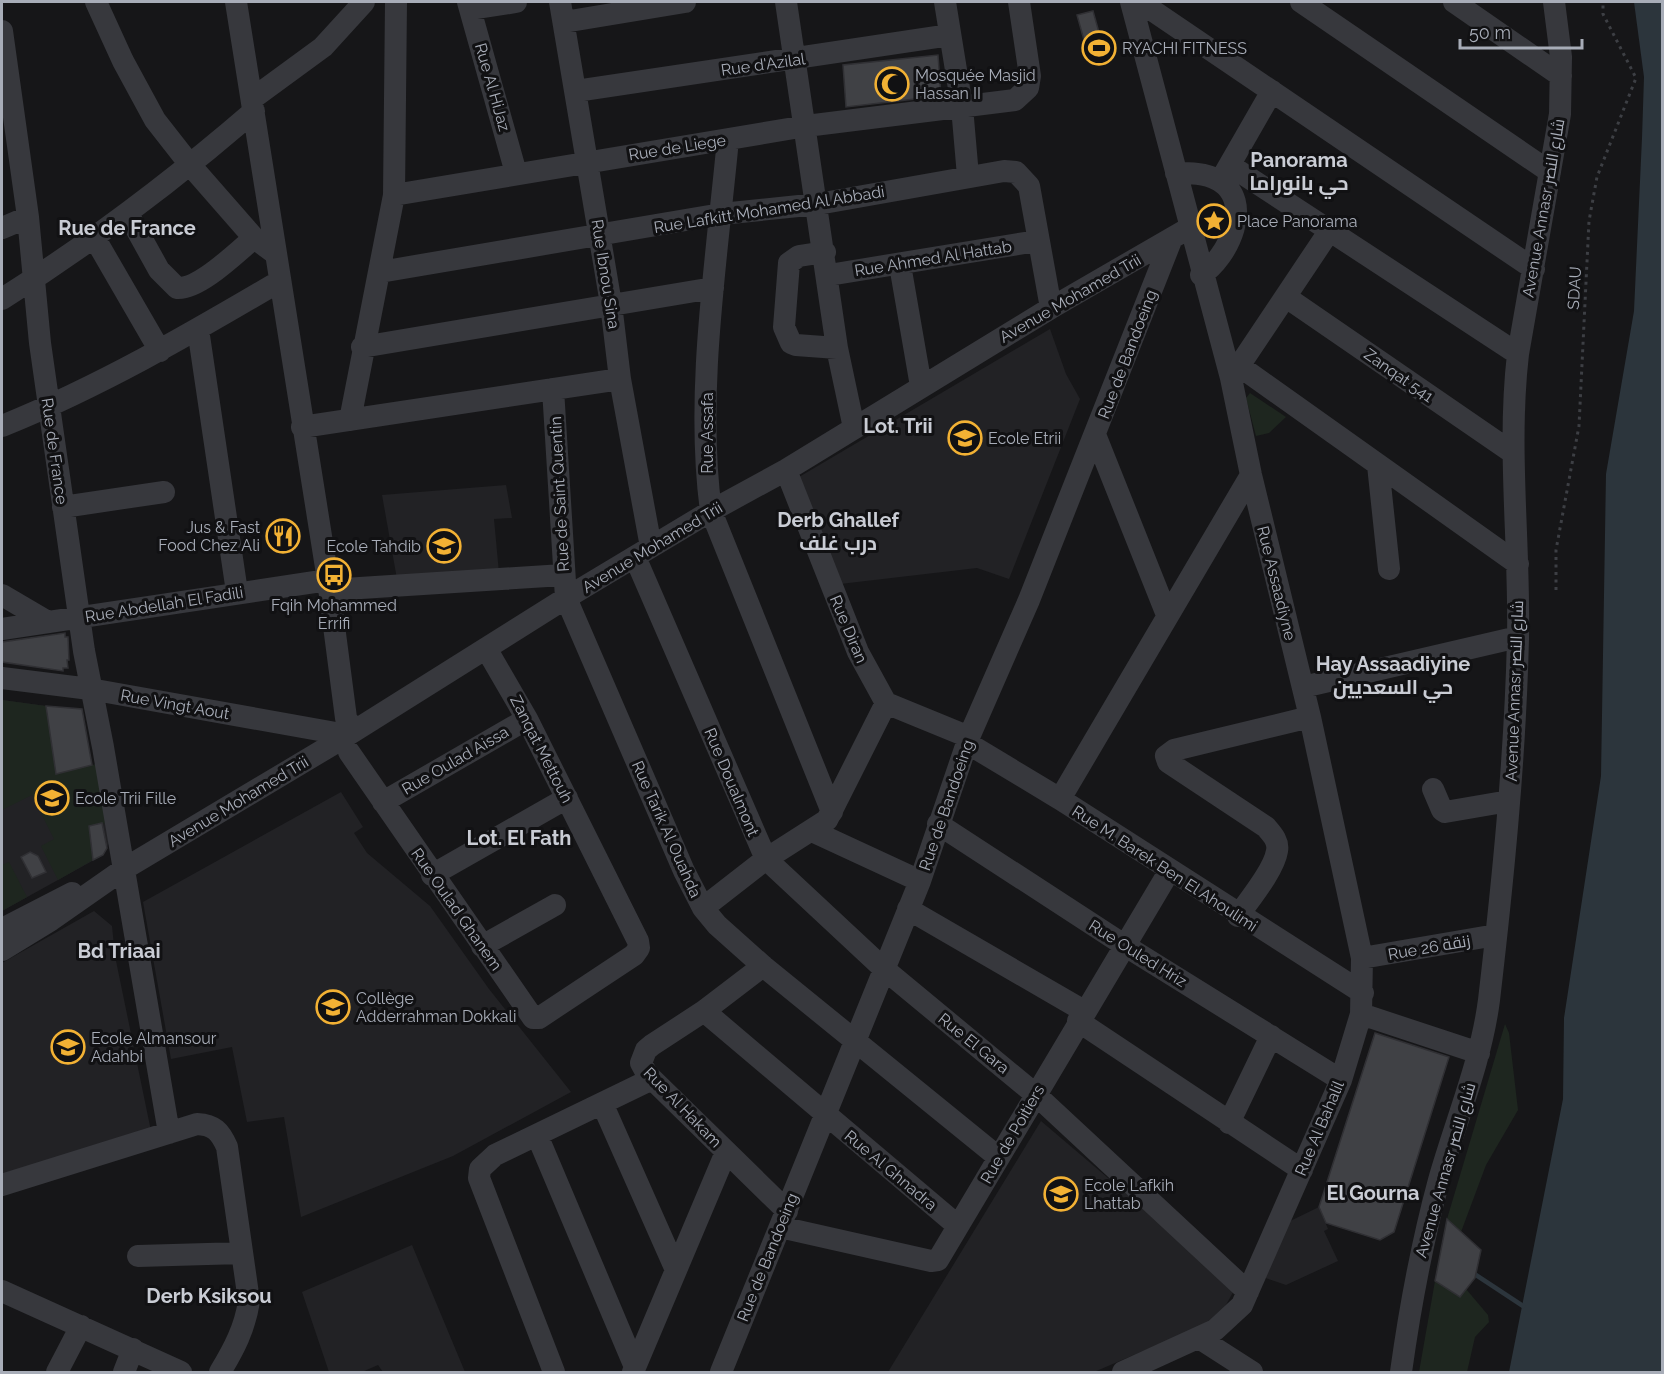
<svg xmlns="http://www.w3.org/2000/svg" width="1664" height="1374" font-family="Raleway,Cairo,sans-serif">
	<rect width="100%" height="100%" fill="#161618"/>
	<path fill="#222225" d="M 1050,329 L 1066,374 L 1080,399 L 1009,579 L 977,568 L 840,584 L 799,477 Z
		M 506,485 L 512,518 L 494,519 L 499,573 L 397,579 L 382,495 Z
		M 2,700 L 46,706 L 56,774 L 97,764 L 109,843 L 103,855 L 2,911 Z
		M 341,792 L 363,827 L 354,833 L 367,853 L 430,906 L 489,989 L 571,1092 L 453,1156 L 301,1217 L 284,1117 L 247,1122 L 232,1047 L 171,1059 L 143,902 Z
		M 94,911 L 112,926 L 115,956 L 151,1131 L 2,1175 L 2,963 Z
		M 1041,1121 L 1236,1287 L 1218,1319 L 1094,1372 L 888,1372 Z
		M 1319,1207 L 1328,1229 L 1324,1231 L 1338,1261 L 1286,1285 L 1260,1276 L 1282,1225 Z
		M 412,1245 L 465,1372 L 383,1372 L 378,1365 L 362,1372 L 329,1372 L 302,1292 Z"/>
	<path fill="#1e261f" d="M 1250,393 L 1286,417 L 1269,433 L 1256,436 L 1246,398 Z
		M 2,700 L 46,706 L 56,773 L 97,764 L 106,823 L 89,826 L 93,860 L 58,880 L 41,846 L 54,839 L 32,795 L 2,810 Z
		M 9,862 L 27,897 L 2,911 L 2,865 Z
		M 1505,1024 L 1509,1033 L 1518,1110 L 1486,1165 L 1461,1232 L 1447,1219 Z
		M 1435,1281 L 1460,1297 L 1466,1289 L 1488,1315 L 1489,1322 L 1475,1337 L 1467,1372 L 1419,1372 Z"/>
	<path fill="#2c353c" d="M 1634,2 L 1662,2 L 1662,1372 L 1509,1372 L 1563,1099 L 1564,1018 L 1601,776 L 1606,474 L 1634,311 L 1642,138 L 1644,77 Z"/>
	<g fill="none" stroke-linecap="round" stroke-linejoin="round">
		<path stroke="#2c353c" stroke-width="4.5" d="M 1470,1271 L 1523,1306"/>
	</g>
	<path fill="#404145" stroke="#303034" stroke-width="1.5" d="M 1093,11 L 1100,36 L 1084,40 L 1077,15 Z
		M 938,55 L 941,96 L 846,107 L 843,65 Z
		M 65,633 L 65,637 L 68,637 L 69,660 L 67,660 L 68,668 L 63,668 L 63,671 L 2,662 L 2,642 Z
		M 46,706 L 82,709 L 92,765 L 56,774 Z
		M 102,823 L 107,848 L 103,855 L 93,860 L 89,826 Z
		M 30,852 L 38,856 L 46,872 L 32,878 L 21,857 Z
		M 1375,1033 L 1449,1057 L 1394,1232 L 1380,1240 L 1326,1223 L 1319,1207 Z
		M 1447,1219 L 1481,1250 L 1475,1278 L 1460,1297 L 1435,1281 Z"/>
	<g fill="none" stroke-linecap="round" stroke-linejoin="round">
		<path stroke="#3d3f44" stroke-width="3" stroke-dasharray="3 4.5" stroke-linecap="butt" d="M 1556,590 L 1556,550 L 1579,426 L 1589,221 L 1597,177 L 1636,78 L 1603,14 L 1603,2"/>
		<path stroke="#37383d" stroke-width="22" d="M 96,2 L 123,61 L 155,120 L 191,166 L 254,238 L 276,254
			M 236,2 L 328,580 L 346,718 L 354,731
			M 468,2 L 516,173
			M 560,2 L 611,304 L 620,379 L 651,547
			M 786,2 L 837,348 L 854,428
			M 945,2 L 962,107 L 968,176
			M 1140,2 L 1534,269
			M 1301,2 L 1550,172
			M 1454,2 L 1561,76
			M 471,9 L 516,2
			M 564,22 L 685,2
			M 2,31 L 28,217 L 40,343 L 84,651 L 103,747 L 169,1133
			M 576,91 L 950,35
			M 252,99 L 323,47 L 364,2
			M 728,139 C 717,258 695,393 711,511 L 832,812
			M 1231,166 L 1518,354
			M 1176,173 C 1190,173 1205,173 1218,180 C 1255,201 1228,258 1201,275
			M 1222,178 L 1272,91
			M 394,195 L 806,126 L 1015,100 L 1028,88 L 1030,76 L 1019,2
			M 128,214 L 159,270 L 177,288 C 199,290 237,252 254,238
			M 2,228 L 28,217
			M 94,237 L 160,351
			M 825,252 L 799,256 L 789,263 L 784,327 L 791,343 L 796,345 L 837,348
			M 900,265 L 921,386
			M 380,272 L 721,214 L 818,204 L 1004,171 L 1016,172 L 1029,186 L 1051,308
			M 829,275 L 1037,241
			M 1286,297 L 1513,453
			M 2,299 C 91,243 174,180 254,111
			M 198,329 L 237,592
			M 362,347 L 713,288
			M 1238,365 L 1518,564
			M 1231,378 L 1330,230
			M 553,389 L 566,598 L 684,871 L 703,908 L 717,925 L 763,966 L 998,1157
			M 350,420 L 394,195 L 396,2
			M 2,426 C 99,387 190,334 280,281
			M 302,427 L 620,379
			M 1096,437 L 1167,615
			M 1378,465 L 1389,569
			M 786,470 L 858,652 L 886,703 L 969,737
			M 63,507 L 164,492
			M 635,557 L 766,859 L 884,969 L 1035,1094 L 1248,1292
			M 329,590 L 563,575
			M 2,595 L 48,622
			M 2,629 L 328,580
			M 2,678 L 90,689 L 347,735
			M 1303,687 L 1518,637
			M 967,743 L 1060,799 L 1363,993
			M 349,752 L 533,1018 L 539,1018 L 634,955 L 639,948 L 638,941 L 527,719 L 487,650
			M 1433,789 L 1442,810 L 1445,812 L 1509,801
			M 1060,799 L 1251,475
			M 383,802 L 527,719
			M 938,824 L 1124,945 L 1341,1080
			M 812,831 L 920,881
			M 432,875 L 567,798
			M 703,908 L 766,859 L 827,820 L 886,703
			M 908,909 L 1084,1011
			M 1238,916 C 1249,900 1274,870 1277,851 C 1279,841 1272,834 1266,827 L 1168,762 L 1166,756 L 1174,750 L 1310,717
			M 2,929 L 72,893
			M 482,946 L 555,905
			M 2,950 L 51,920 L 124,869 L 340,740 L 566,598 L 711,511 L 786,470 L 1051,308 L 1191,227
			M 1362,958 L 1496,935
			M 763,966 L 704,1011 L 652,1045 L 646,1050 L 641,1063 L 647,1074 L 787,1211
			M 704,1011 L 958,1226
			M 1361,1014 L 1479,1053
			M 1078,1021 L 1302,1170
			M 602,1103 L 676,1270
			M 1229,1123 L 1271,1036
			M 537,1135 L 635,1367
			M 2,1185 L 197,1124 C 214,1125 220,1131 227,1147 L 249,1301 C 245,1328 234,1349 220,1372
			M 780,1227 L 931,1261 L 938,1260 L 1170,870
			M 138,1256 L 242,1253
			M 2,1291 L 181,1372
			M 1199,1338 L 1252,1372
			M 57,1372 L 81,1326
			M 124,1372 L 133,1349
			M 554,1372 L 479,1178 L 480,1169 L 495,1155 L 652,1079
			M 633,1372 L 726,1152
			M 721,1372 L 920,881 L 969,737 L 1029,600 L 1172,238
			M 1123,1372 L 1215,1330 L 1242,1305 L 1341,1080 L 1361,1014 L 1362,958 L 1310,717 L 1251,475 L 1231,378 L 1131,2
			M 1401,1372 C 1410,1307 1422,1243 1439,1180 C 1456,1120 1481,1062 1489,1000 C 1503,880 1515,760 1518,639 C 1520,544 1507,449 1518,354 L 1560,114 L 1561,57 L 1554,2"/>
	</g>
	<defs>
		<g id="stadium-ring" transform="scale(1.725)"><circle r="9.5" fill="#111113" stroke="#f2b134" stroke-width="1.5"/><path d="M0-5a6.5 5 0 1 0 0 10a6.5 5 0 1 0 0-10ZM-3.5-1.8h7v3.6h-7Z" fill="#f2b134"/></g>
		<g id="mosque-ring" transform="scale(1.725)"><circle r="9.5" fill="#111113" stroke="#f2b134" stroke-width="1.5"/><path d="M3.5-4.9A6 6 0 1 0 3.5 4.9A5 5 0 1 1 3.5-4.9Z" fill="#f2b134"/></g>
		<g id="sight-ring" transform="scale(1.725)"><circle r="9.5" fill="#111113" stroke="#f2b134" stroke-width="1.5"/><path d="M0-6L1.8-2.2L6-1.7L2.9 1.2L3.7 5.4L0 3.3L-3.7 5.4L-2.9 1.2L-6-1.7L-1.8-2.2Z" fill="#f2b134"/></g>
		<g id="school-ring" transform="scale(1.725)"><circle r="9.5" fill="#111113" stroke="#f2b134" stroke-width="1.5"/><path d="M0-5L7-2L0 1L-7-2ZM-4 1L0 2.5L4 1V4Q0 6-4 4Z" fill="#f2b134"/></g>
		<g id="restaurant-ring" transform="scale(1.725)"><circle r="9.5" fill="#111113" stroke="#f2b134" stroke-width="1.5"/><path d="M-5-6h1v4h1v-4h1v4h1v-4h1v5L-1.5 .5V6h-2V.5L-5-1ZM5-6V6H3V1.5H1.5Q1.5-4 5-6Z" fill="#f2b134"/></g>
		<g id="bus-ring" transform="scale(1.725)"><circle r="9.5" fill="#111113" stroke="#f2b134" stroke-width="1.5"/><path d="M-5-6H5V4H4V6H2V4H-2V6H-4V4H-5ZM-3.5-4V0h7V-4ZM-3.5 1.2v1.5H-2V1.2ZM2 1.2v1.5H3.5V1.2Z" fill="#f2b134"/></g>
	</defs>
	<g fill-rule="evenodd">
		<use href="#stadium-ring" x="1099" y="48"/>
		<use href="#mosque-ring" x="892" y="84"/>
		<use href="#sight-ring" x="1214" y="221"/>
		<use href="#school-ring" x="965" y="438"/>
		<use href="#restaurant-ring" x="283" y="536"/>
		<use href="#school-ring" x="444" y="546"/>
		<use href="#bus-ring" x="334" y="575"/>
		<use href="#school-ring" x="52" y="798"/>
		<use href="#school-ring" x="333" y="1007"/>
		<use href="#school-ring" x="68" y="1047"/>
		<use href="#school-ring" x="1061" y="1194"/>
	</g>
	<g text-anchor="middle" stroke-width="6" stroke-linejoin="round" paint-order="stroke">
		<g font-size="16" fill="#a8adb8" stroke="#111113" text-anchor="start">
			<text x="1122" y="54">RYACHI FITNESS</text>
			<text x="915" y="81">Mosquée Masjid<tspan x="915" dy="18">Hassan II</tspan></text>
			<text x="1237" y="227">Place Panorama</text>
			<text x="988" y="444">Ecole Etrii</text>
			<text x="260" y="533" text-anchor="end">Jus &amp; Fast<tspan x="260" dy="18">Food Chez Ali</tspan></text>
			<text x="421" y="552" text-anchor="end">Ecole Tahdib</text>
			<text x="334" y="611" text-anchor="middle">Fqih Mohammed<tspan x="334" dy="18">Errifi</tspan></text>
			<text x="75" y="804">Ecole Trii Fille</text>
			<text x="356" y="1004">Collège<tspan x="356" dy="18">Adderrahman Dokkali</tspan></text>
			<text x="91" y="1044">Ecole Almansour<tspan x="91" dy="18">Adahbi</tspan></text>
			<text x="1084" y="1191">Ecole Lafkih<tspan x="1084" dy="18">Lhattab</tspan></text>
		</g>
		<g font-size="16" fill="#a8adb8" stroke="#111113">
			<text transform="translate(763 64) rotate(-8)" y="6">Rue d'Azilal</text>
			<text transform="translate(493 87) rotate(74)" y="6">Rue Al HiJaz</text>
			<text transform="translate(677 147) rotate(-9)" y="6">Rue de Liege</text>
			<text transform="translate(1543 208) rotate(-80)" y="6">Avenue Annasr شارع النصر</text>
			<text transform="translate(769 209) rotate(-9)" y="6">Rue Lafkitt Mohamed Al Abbadi</text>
			<text transform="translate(933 258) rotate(-9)" y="6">Rue Ahmed Al Hattab</text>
			<text transform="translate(606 274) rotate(81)" y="6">Rue Ibnou Sina</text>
			<text transform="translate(1574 288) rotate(-87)" y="6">SDAU</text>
			<text transform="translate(1070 298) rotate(-30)" y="6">Avenue Mohamed Trii</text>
			<text transform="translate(1127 354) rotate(-69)" y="6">Rue de Bandoeing</text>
			<text transform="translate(1399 375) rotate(35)" y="6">Zanqat 541</text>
			<text transform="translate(707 433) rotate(-90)" y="6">Rue Assafa</text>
			<text transform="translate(55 451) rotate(82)" y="6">Rue de France</text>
			<text transform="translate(559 494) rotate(-93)" y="6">Rue de Saint Quentin</text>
			<text transform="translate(652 547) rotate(-31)" y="6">Avenue Mohamed Trii</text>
			<text transform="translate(1277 583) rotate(76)" y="6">Rue Assaadiyne</text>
			<text transform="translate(164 604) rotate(-9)" y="6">Rue Abdellah El Fadili</text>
			<text transform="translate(849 629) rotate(67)" y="6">Rue Diran</text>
			<text transform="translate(1514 691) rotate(-88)" y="6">Avenue Annasr شارع النصر</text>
			<text transform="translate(175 704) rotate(10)" y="6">Rue Vingt Aout</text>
			<text transform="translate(542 749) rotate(63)" y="6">Zanqat Mettouh</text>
			<text transform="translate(455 760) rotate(-30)" y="6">Rue Oulad Aissa</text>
			<text transform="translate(732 782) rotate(67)" y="6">Rue Doualmont</text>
			<text transform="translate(238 801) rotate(-31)" y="6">Avenue Mohamed Trii</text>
			<text transform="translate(946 805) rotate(-71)" y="6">Rue de Bandoeing</text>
			<text transform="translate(667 829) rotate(66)" y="6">Rue Tarik Al Ouahda</text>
			<text transform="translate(1165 868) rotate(33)" y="6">Rue M. Barek Ben El Ahoulimi</text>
			<text transform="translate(457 909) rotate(55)" y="6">Rue Oulad Ghanem</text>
			<text transform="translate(1429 947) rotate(-10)" y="6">Rue 26 زنقة</text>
			<text transform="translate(1138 953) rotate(32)" y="6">Rue Ouled Hriz</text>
			<text transform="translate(974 1043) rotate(39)" y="6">Rue El Gara</text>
			<text transform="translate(683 1107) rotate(46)" y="6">Rue Al Hakam</text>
			<text transform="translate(1319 1128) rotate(-67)" y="6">Rue Al Bahalil</text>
			<text transform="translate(1012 1134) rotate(-60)" y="6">Rue de Poitiers</text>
			<text transform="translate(891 1170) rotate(40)" y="6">Rue Al Ghnadra</text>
			<text transform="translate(1445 1170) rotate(-74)" y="6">Avenue Annasr شارع النصر</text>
			<text transform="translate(767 1257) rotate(-68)" y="6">Rue de Bandoeing</text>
		</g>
		<g font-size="20" font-weight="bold" fill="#c9ccd4" stroke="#111113">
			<text x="1299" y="167">Panorama<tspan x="1299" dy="23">حي بانوراما</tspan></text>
			<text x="127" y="235">Rue de France</text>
			<text x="898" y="433">Lot. Trii</text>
			<text x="838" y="527">Derb Ghallef<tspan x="838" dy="23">درب غلف</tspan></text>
			<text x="1393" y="671">Hay Assaadiyine<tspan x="1393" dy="23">حي السعديين</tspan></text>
			<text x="519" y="845">Lot. El Fath</text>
			<text x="119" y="958">Bd Triaai</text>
			<text x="1373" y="1200">El Gourna</text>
			<text x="209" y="1303">Derb Ksiksou</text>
		</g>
	</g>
	<rect width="1664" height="1374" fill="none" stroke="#a8adb8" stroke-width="6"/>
	<path d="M1460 39v9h122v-9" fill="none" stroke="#a8adb8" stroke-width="3"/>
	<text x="1469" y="39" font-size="18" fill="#a8adb8" stroke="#111113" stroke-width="4.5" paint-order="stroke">50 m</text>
</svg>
